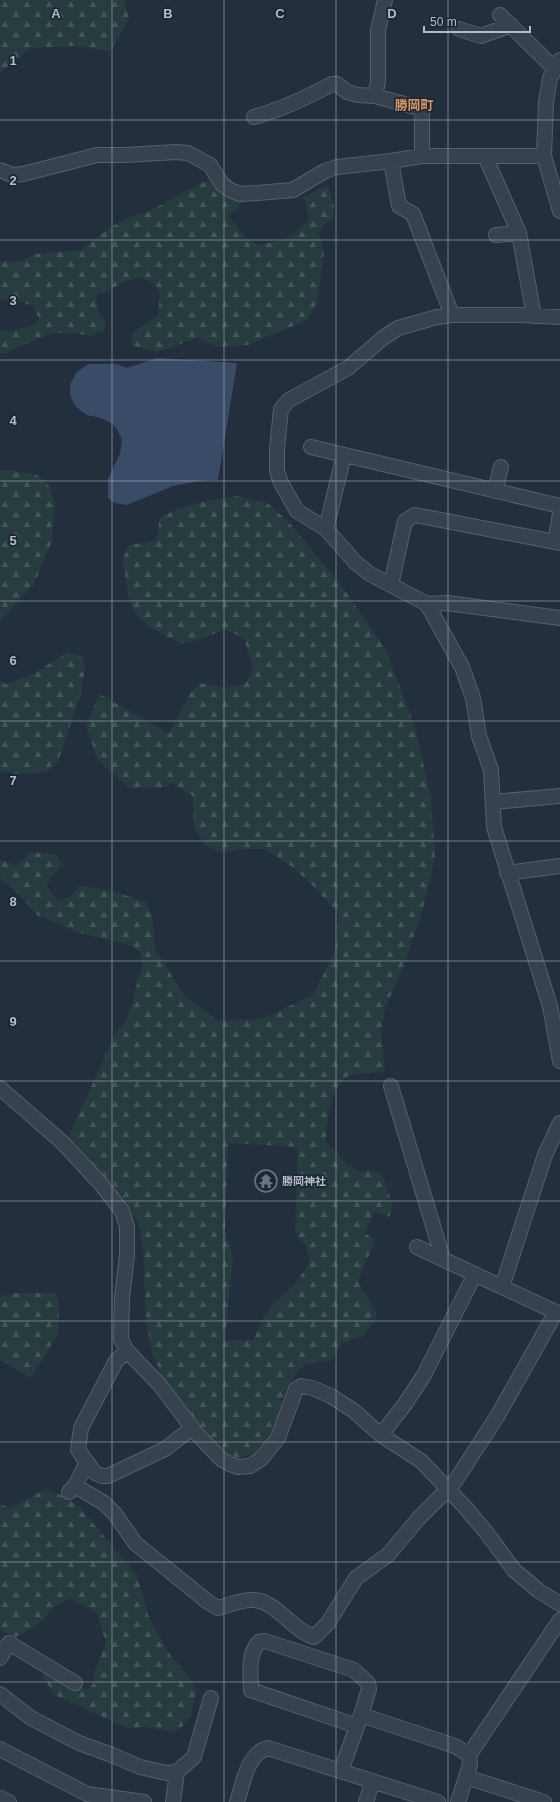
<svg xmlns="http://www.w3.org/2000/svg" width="560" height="1802" font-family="Helvetica,'Noto Sans JP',sans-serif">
	<defs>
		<pattern id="forest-firs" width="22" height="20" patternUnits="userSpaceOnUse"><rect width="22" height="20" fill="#263c3f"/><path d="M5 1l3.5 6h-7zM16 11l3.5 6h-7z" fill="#435659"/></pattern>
	</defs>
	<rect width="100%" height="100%" fill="#242f3e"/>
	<path fill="url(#forest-firs)" fill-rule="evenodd" d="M 0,0 L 124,0 L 129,19 L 110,51 L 78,46 L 31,48 L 0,72 Z
		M 208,180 C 218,191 232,192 241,202 L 237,209 L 228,216 L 245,237 L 258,245 C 283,241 292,239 309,219 L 304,197 L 327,185 L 334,204 L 333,218 L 324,224 L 319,233 L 324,251 L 317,303 L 307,320 L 248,345 L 218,347 L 197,338 L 158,352 L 131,345 L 132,333 L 158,316 L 160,293 L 154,284 L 141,277 L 127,281 L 96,296 L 98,312 L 106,322 L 104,331 L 90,336 L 74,333 L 55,333 L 41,337 L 5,353 L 0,353 L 0,331 L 7,331 L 33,326 L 39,319 L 33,306 L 15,300 L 0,299 L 0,261 L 19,262 L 36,254 L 81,250 L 108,229 L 126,219 L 147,212 Z
		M 7,470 L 37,475 L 49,486 L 55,504 L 52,541 L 34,584 L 0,621 L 0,471 Z
		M 238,496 L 267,503 L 288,521 L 344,589 L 386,650 L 415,727 L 431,798 L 435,857 L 422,912 L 402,971 L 385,1009 L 381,1035 L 385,1072 C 375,1073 364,1072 354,1074 C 330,1079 327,1121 326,1141 L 347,1165 L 360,1172 L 370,1169 L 382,1174 L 393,1206 L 389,1217 L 375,1211 L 365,1233 L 375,1240 L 358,1281 L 376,1312 L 376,1319 L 363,1336 L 342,1343 L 331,1361 L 311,1363 L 304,1365 L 295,1374 L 285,1391 L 278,1423 L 257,1453 L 238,1458 L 230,1455 L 209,1440 L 164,1381 L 152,1353 L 146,1318 L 143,1251 L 139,1224 L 113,1186 L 69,1136 L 115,1034 L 128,1017 L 143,962 L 139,951 L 129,945 L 80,933 L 37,915 L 25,901 L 0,877 L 0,860 L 16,865 L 31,852 L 56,855 L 62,864 L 46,885 L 58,901 L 71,896 L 79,886 L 109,890 L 146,902 L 152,916 L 155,948 L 183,994 L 217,1020 L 262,1019 L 313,995 L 335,951 L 339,914 L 312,885 L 291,866 L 265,849 L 244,849 L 223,853 L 206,846 L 194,827 L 193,796 L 172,783 L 166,787 L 129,788 L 97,759 L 86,725 L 100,694 L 169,734 L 191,692 L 201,683 L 225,688 L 246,683 L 253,669 L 244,638 L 225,630 L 184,644 C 162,635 132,622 128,594 C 126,582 126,572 122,561 L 129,545 L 156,541 L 160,518 C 185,503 210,500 238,496 ZM 228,1143 L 298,1147 L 295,1231 L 298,1238 L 306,1245 L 310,1261 L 295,1285 L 273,1304 L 263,1319 L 253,1340 L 225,1340 L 233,1256 L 225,1232 Z
		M 68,652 L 81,656 L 85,668 L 81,693 L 58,762 L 46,772 L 16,774 L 0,771 L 0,680 L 6,684 L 33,674 Z
		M 16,1293 L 56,1293 L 59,1305 L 58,1334 L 31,1378 L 0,1360 L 0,1297 Z
		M 46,1489 L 66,1497 L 80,1508 L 137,1575 L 149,1618 L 170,1655 L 189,1677 L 197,1691 L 190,1716 L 182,1727 L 173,1732 L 146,1727 L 127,1728 L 55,1695 L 42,1676 L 46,1672 L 77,1688 L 88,1689 L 95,1682 L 94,1673 L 106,1643 L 97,1613 L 70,1598 L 55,1606 L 38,1625 L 16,1637 L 0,1630 L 0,1504 L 10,1508 Z"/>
	<path fill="#394c67" d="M 157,358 L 237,363 L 218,480 L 206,480 L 173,486 L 127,505 L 115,503 L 108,498 L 108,479 L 120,454 L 122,440 L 117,429 L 111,423 L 101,418 L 87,415 L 75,406 L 70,395 L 70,384 L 77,372 L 88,364 L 116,364 L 127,368 Z"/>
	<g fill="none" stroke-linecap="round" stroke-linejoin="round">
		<g stroke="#565f6c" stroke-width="16">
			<path id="street" d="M 385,0 L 378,30 L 378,82 L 375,96 L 422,109 L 422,156
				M 500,15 L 555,69
				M 459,29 L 481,36 L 511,25
				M 560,60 L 550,78 L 546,102 L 544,156 L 560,211
				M 254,117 C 283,109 306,98 332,84 L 337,84 L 347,92 L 358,95 L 375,96
				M 485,156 L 519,233 L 534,316
				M 0,170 L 12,175 L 23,174 L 97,155 L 126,155 L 176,152 L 188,153 L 210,165 L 222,184 L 230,190 L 240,194 L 257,193 L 293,190 L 325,171 L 337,167 L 391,161
				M 496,235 L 519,233
				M 452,315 L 413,214 L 399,206 L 391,161 L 422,156 L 544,156
				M 560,317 L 520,315 L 452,315 L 437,317 L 398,328 L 383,338 L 348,368 L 289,400 L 281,409 L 277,449 L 277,471 L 281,483 L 297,511 L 326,529 L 356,563 L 370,574 L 427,604 L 462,667 L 473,698 L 479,736 L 491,770 L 494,827 L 550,1006 L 560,1061
				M 311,447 L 560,506
				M 495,491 L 501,467
				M 326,529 L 344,455
				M 555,542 L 560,514
				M 391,585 L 405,521 L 415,515 L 560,543
				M 427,604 L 447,603 L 560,618
				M 493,802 L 560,796
				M 507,873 L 560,866
				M 391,1086 L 443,1259
				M 0,1088 L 63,1143 L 100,1183 L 122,1211 L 127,1227 L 127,1255 L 122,1298 L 121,1339 L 127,1351 L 159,1384 L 197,1434 L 221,1459 L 230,1464 L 238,1467 L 250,1466 L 261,1459 L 278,1438 L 296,1389 L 301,1386 L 312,1388 L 331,1396 L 354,1411 L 381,1435 L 421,1461 L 464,1506 L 486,1532 L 514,1570 L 539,1591 L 560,1604
				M 560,1123 L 545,1155 L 502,1287 L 560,1314
				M 417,1247 L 502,1287
				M 127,1351 L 116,1361 L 81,1428 L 78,1450 L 95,1473 L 102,1476 L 108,1476 L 165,1449 L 192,1428
				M 381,1435 L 405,1404 L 424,1375 L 475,1274
				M 75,1486 L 104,1503 L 115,1514 L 135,1543 L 208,1602 L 218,1608 C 229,1605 242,1599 254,1600 C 276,1601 293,1631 314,1637 L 328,1623 L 356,1578 L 388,1555 L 418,1519 L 454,1483 L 498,1415 L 556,1312
				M 69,1492 L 75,1486 L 87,1462
				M 0,1658 L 9,1643 L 75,1683
				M 0,1694 L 31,1718 L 79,1743 L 112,1755 L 140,1767 L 167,1773 L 177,1772 L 194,1757 L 211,1698
				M 357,1726 L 251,1690 C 251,1673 247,1656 259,1642 L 265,1641 L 354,1670 L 368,1683 L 369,1689 L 361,1715
				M 0,1749 L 87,1794 L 144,1802
				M 341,1771 L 361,1715 L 455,1746 L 469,1755
				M 466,1777 L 544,1802
				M 0,1798 L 9,1802
				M 173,1802 L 177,1772
				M 237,1802 C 243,1784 247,1753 268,1748 L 438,1802
				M 366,1802 L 373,1781
				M 458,1802 L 470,1765 L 469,1755 L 560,1620"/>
		</g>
		<use href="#street" stroke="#38414e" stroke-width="14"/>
	</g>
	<path fill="none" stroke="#b4bcc9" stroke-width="1" stroke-opacity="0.55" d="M 112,0 L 112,1802M 224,0 L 224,1802M 336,0 L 336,1802M 448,0 L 448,1802M 0,120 L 560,120M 0,240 L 560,240M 0,360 L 560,360M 0,481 L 560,481M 0,601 L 560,601M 0,721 L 560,721M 0,841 L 560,841M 0,961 L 560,961M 0,1081 L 560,1081M 0,1201 L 560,1201M 0,1321 L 560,1321M 0,1442 L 560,1442M 0,1562 L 560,1562M 0,1682 L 560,1682"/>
	<defs>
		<g id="temple-ring" transform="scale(1.15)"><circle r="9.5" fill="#1d2633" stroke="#6b7280" stroke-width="1.5"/><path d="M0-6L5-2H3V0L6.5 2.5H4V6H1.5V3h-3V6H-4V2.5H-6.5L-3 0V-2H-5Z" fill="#6b7280"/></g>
	</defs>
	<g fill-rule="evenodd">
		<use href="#temple-ring" x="266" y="1181"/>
	</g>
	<g text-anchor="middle" stroke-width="3.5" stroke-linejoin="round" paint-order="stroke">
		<g font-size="11" font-weight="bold" fill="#b4bcc9" stroke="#1d2633" text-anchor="start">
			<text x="282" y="1185">勝岡神社</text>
		</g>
		<g font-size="13" font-weight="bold" fill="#d59563" stroke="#1d2633">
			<text x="414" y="110">勝岡町</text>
		</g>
	</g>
	<g font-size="13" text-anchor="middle" font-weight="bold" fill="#b4bcc9" stroke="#1d2633" stroke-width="3.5" stroke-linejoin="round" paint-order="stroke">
		<text x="56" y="18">A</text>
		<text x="168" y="18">B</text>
		<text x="280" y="18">C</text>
		<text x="392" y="18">D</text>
		<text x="13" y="65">1</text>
		<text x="13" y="185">2</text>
		<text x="13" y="305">3</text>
		<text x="13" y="425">4</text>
		<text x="13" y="545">5</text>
		<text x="13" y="665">6</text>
		<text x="13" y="785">7</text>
		<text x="13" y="906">8</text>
		<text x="13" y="1026">9</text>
	</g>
	<path d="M424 26v6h106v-6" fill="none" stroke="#b4bcc9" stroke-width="2"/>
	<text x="430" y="26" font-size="12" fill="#b4bcc9" stroke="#1d2633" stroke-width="3" paint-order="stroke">50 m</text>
</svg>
